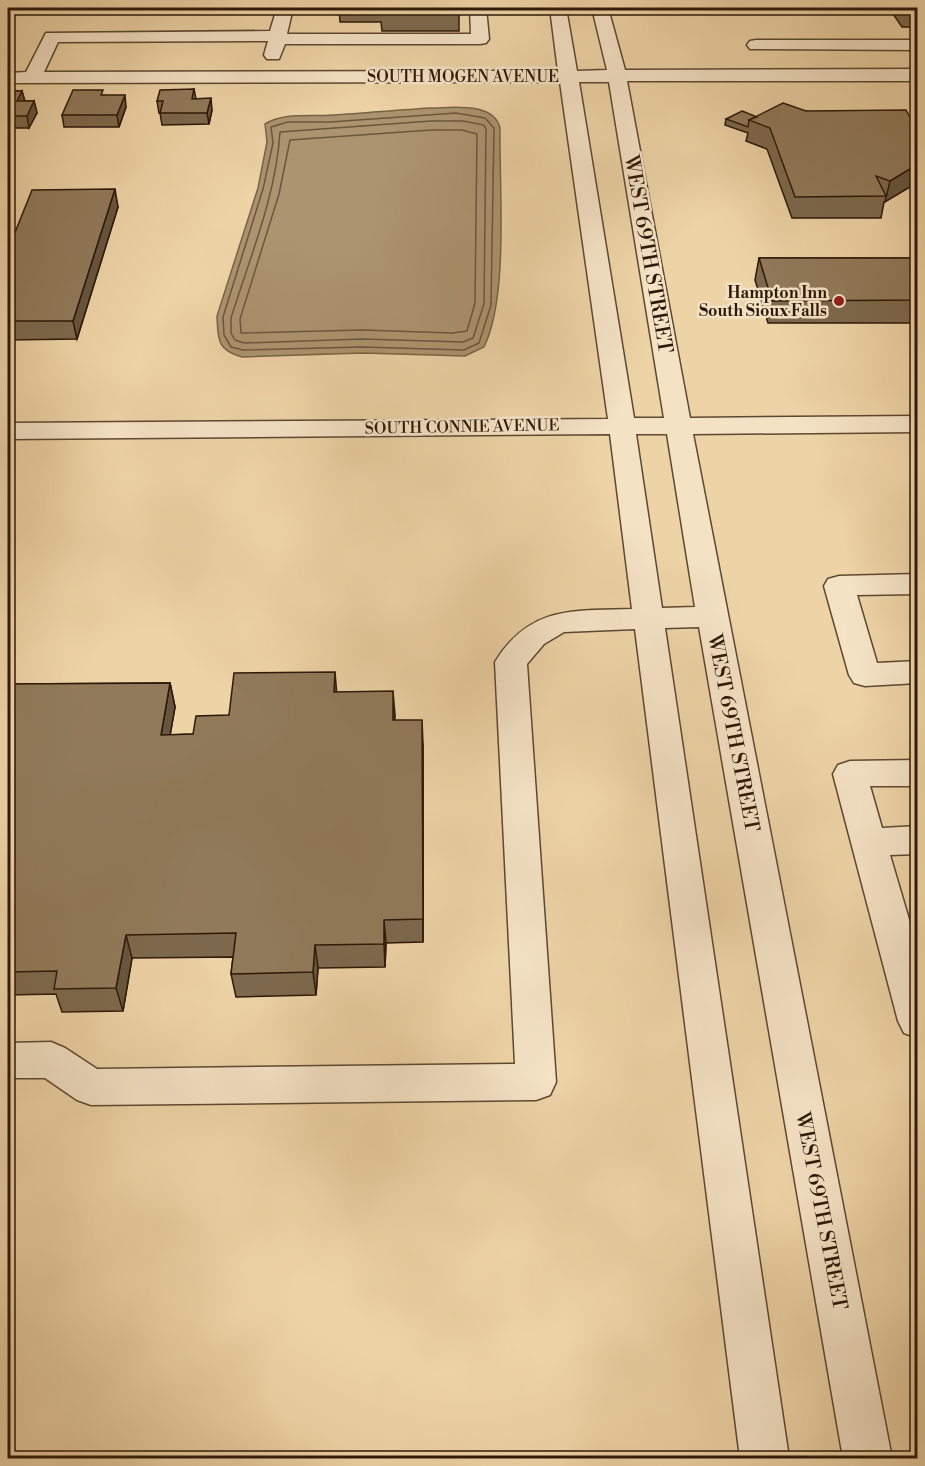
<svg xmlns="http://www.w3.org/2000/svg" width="925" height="1466" font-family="'Libre Bodoni',serif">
	<rect width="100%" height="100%" fill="#eed3a6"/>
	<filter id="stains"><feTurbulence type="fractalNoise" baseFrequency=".00333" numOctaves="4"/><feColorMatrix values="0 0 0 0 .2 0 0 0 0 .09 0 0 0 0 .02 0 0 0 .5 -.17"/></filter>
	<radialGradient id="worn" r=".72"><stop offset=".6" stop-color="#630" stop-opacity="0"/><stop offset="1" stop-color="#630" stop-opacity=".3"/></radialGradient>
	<path fill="#ac9470" stroke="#796346" stroke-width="1.5" d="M 430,108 C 451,108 494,101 500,128 C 499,188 509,295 484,347 L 465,356 L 363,353 L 242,357 C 217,350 218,340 217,316 L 258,188 L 267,142 L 265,124 C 284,112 311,117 333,115 C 365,113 398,110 430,108 Z"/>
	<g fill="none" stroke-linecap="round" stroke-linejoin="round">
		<path stroke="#6c563c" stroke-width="1.5" d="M 456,113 L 485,118 L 494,128 L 491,305 L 479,343 L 464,350 L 362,347 L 243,350 L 231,347 L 224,335 L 223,317 L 263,189 L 273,143 L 271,127 L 288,122 L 330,122 Z
			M 431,121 L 463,121 L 484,125 L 486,129 L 484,304 L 473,338 L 463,342 L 362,339 L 244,343 L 235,340 L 231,333 L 231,318 C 250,257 276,196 280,132 Z
			M 431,130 L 462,130 L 477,134 L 475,303 L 467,331 L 452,333 L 362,330 L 241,333 L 240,319 L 279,194 L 290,140 Z"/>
		<g stroke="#5d4830" stroke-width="3">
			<path id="minor" d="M 277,8 L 293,8 L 287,34 L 471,34 L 470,8 L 486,8 L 489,39 L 486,43 L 480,44 L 285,44 L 279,59 L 267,59 L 264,55 L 268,41 L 58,42 L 44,72 L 558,71 L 550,8 L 566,8 L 577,71 L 607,70 L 592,8 L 608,8 L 625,70 L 918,69 L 918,81 L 627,81 L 690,418 L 918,416 L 918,432 L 693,434 L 892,1458 L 843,1458 L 699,627 L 665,628 L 789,1458 L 740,1458 L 635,629 L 564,632 L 544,644 L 527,664 L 556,1082 L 550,1095 L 536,1100 L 91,1105 L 77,1100 L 45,1078 L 8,1078 L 8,1043 L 51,1042 L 65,1048 L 97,1069 L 515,1064 L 495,662 C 530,605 574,611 632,609 L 610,434 L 8,439 L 8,423 L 608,419 L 560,82 L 8,83 L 8,73 L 26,72 L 46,33 L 270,31 ZM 579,82 L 609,82 L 664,418 L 634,418 ZM 636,434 L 667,434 L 695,607 L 662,608 Z
				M 756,40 L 918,40 L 918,50 L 750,49 L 747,45 L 750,41 Z
				M 918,574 L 918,594 L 857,595 L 877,663 L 918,661 L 918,683 L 865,686 L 854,683 L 849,675 L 824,586 L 828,579 L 839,576 Z
				M 918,760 L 918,786 L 870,786 L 882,828 L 918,826 L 918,854 L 890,855 L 918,950 L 918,1038 L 904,1033 L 898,1021 L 833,774 L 838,765 L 850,761 Z"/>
		</g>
		<use href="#minor" fill="#f4e2c5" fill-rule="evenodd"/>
	</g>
	<path fill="#7d694d" stroke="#2d1908" stroke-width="1.5" d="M 339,8 L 459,8 L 459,31 L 382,31 L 381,22 L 340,22 Z
		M 889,8 L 918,8 L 918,27 L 902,27 Z
		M 194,89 L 196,99 L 212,110 L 209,124 L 162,125 L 160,113 L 159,113 L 157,101 Z
		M 8,91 L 22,91 L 25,101 L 34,101 L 37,113 L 29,128 L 8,128 Z
		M 104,95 L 126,107 L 119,127 L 64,127 L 62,115 Z
		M 806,111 L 918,132 L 918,182 L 884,202 L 881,218 L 792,218 L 767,149 L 746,141 L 748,133 L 725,125 L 726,119 L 757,117 Z
		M 118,207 L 77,339 L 8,340 L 8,250 Z
		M 759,258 L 918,258 L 918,323 L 768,323 L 755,280 Z
		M 170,683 L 175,707 L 170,735 L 193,734 L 229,715 L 337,692 L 395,715 L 394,720 L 423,744 L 423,942 L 386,943 L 385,967 L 318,968 L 316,995 L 236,997 L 231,974 L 233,957 L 132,958 L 123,1011 L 62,1012 L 56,994 L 8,995 L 8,684 Z"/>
	<path fill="#66553f" stroke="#2d1908" stroke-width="1.5" d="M 22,91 L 25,103 L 17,101 Z
		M 125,95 L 126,107 L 119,127 L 117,115 Z
		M 211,98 L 212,110 L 209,124 L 207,113 Z
		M 34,101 L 37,113 L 29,128 L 27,116 Z
		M 918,164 L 918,182 L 885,202 L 890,181 Z
		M 115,189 L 118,207 L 77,339 L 73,321 Z
		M 335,672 L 337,696 L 334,692 Z
		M 170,683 L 175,707 L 166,759 L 161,735 Z
		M 393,691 L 395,715 L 394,744 L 393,720 Z
		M 422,720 L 423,744 L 423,942 L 423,919 Z
		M 384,920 L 386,943 L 385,967 L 384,944 Z
		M 126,935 L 132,958 L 123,1011 L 116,988 Z
		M 315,945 L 318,968 L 316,995 L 313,972 Z"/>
	<path fill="#917a5a" stroke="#2d1908" stroke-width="1.5" d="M 382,8 L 459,8 L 459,12 L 381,12 Z
		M 902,8 L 918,8 L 918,12 L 905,12 Z
		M 194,89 L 192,99 L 211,98 L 207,113 L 160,113 L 163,101 L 157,101 L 160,90 Z
		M 73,90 L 103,90 L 101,95 L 125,95 L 117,115 L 62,115 Z
		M 8,91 L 22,91 L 17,101 L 34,101 L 27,116 L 8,116 Z
		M 783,103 L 806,111 L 906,110 L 918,132 L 918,164 L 890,181 L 876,176 L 886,196 L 795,197 L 770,128 L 749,120 Z
		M 742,111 L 757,117 L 749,120 L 748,127 L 726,119 Z
		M 115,189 L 73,321 L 8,321 L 8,250 L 32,190 Z
		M 759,258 L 918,258 L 918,300 L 772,301 Z
		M 335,672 L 334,692 L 393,691 L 393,720 L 422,720 L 423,919 L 384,920 L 384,944 L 315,945 L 313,972 L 231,974 L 236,933 L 126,935 L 116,988 L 54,989 L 57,971 L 8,972 L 8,684 L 170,683 L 161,735 L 193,734 L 196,716 L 229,715 L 234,673 Z"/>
	<circle fill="#8f2418" stroke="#f4e2c5" stroke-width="2" cx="839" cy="301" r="6"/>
	<g text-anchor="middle" stroke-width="5" stroke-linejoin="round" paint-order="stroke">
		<g font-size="16" fill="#2d1908" stroke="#f4e2c5">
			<text x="463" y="82">SOUTH MOGEN AVENUE</text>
			<text transform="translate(462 426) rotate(-1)" y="6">SOUTH CONNIE AVENUE</text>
		</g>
		<g font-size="16" font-weight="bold" fill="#2d1908" stroke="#f4e2c5" text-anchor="end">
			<text x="827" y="298">Hampton Inn<tspan x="827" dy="18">South Sioux Falls</tspan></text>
		</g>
		<g font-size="20" fill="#2d1908" stroke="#f4e2c5">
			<text transform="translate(649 254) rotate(80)" y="7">WEST 69TH STREET</text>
			<text transform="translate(734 733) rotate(79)" y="7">WEST 69TH STREET</text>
			<text transform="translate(822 1211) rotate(79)" y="7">WEST 69TH STREET</text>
		</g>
	</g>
	<rect width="925" height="1466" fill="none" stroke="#eed3a6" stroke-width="30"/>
	<rect x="9" y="9" width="907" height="1448" fill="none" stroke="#2d1908" stroke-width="3"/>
	<rect x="15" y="15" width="895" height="1436" fill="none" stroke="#2d1908" stroke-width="1.5"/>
	<rect width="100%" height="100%" filter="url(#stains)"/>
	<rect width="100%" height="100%" fill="url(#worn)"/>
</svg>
